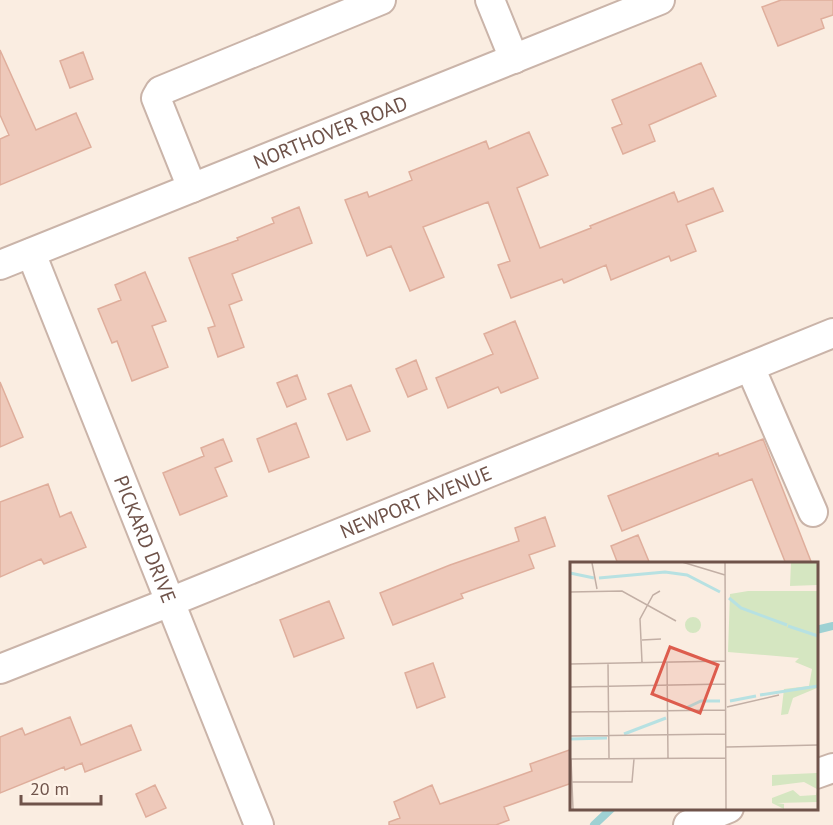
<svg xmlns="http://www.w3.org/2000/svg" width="833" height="825" font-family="'PT Sans',sans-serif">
	<rect width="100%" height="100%" fill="#faede1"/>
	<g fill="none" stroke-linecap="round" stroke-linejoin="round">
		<path stroke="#9ed1d3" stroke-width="8" d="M 816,630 L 833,626
			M 594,825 L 612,808"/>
	</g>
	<path fill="#eec9ba" stroke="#dfae9c" stroke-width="1.5" d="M 781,0 L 833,0 L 833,15 L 821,19 L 824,28 L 778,46 L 762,7 Z
		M 0,50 L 36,130 L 76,113 L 91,147 L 0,185 L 0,139 L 9,135 L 0,115 Z
		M 83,52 L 93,79 L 70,88 L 60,61 Z
		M 701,63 L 716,96 L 649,125 L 655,141 L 623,154 L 612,128 L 622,124 L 612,100 Z
		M 529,132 L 548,175 L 517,188 L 540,248 L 591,228 L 590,226 L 674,192 L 678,202 L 713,188 L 723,211 L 686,225 L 696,251 L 671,261 L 669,256 L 611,280 L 606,265 L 564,283 L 562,279 L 511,298 L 498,265 L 510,261 L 488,202 L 423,227 L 444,277 L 410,291 L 391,246 L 367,256 L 345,200 L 367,192 L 369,197 L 412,180 L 409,172 L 486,141 L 489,149 Z
		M 299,207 L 312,243 L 232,274 L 242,300 L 229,305 L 244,347 L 218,357 L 208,328 L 215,326 L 189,258 L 238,240 L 237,238 L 274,223 L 272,218 Z
		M 145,272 L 166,321 L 152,326 L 168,367 L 132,381 L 117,341 L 112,343 L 98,309 L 121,300 L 115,285 Z
		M 515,321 L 538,378 L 501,393 L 498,387 L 448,408 L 436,378 L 493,354 L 484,334 Z
		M 416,360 L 427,389 L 408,397 L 396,369 Z
		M 297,375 L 306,399 L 287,407 L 277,383 Z
		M 0,382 L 23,437 L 0,447 Z
		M 351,385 L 370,431 L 347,440 L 328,394 Z
		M 296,423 L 309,457 L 269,472 L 257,439 Z
		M 223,439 L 232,461 L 215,468 L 227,496 L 180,515 L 163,473 L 204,456 L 201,448 Z
		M 763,439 L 812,564 L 786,564 L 752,479 L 622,531 L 608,496 L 718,453 L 719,456 Z
		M 48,484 L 60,517 L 71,512 L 86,547 L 44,564 L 41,559 L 0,577 L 0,502 Z
		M 545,517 L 555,546 L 529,555 L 534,568 L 461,594 L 463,598 L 393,625 L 380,593 L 450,565 L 519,541 L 515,528 Z
		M 638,535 L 650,564 L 618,564 L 611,546 Z
		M 329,601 L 344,638 L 294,657 L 280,620 Z
		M 433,663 L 445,697 L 417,708 L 405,673 Z
		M 70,717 L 81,745 L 131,725 L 141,750 L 85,772 L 82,763 L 65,770 L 64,767 L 0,793 L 0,737 L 22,728 L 25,735 Z
		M 572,749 L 572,783 L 504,807 L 509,820 L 496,825 L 389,825 L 389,822 L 400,818 L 394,802 L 432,785 L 440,804 L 532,771 L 530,764 Z
		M 155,785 L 166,808 L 146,817 L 136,794 Z"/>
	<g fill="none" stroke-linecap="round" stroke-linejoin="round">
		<g stroke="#cab4a9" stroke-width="32">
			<g id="minor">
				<path d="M 490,0 L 514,59"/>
				<path d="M 192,188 L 156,98 L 160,91 L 381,0"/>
				<path id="s1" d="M 31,253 L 259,825"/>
				<path id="s2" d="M 0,265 L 660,0"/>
				<path d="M 750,367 L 813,512"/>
				<path id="s3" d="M 0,669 L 170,602 L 833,333"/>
				<path d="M 816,774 L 833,768"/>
				<path d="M 688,825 L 729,808"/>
			</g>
		</g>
		<use href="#minor" stroke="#fff" stroke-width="28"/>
	</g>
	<g text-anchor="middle" stroke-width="4.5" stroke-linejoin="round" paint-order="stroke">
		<g font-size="20" fill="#6f534a" stroke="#fef2e7">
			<text dy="7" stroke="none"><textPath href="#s2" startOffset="356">NORTHOVER ROAD</textPath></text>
			<text dy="7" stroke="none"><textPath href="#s3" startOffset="448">NEWPORT AVENUE</textPath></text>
			<text dy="7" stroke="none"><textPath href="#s1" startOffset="308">PICKARD DRIVE</textPath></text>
		</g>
	</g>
	<g transform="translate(570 562)">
		<rect width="248" height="248" fill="#faede1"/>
		<path d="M 221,0 L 247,0 L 247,23 L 220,24 ZM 178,29 L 247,29 L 247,126 L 223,136 L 218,152 L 211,153 L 214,127 L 239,124 L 242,107 L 225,100 L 229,96 L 158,90 L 160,32 ZM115 63a8 8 0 1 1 16 0a8 8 0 1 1-16 0ZM 247,211 L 247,227 L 234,220 L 202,224 L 202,213 ZM 223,228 L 230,234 L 246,233 L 247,229 L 247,240 L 207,241 L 214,242 L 214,247 L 202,241 L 202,236 Z" fill="#d5e6c1"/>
		<path fill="none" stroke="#b7e1e2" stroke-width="3" d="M 0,11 L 24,16M 29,16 L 95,10 L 117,13 L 150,30M 159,36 L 171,46 L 217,63M 218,64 L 248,74M 190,133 L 248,124M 160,139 L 186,134M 116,146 L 131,139 L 150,139M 54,172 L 96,156M 0,177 L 37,176"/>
		<path fill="none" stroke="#c2afa5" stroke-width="1.5" d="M 112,0 L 155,13M 155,0 L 156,247M 22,1 L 27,27M 0,30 L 52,29 L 106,59M 72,78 L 91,77M 72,100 L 70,57 L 83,33 L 90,29M 97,100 L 98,196M 38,101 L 39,196M 0,102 L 155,99M 0,125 L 155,122M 157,145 L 209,133M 0,150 L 155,148M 0,174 L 155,172M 156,185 L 248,183M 0,197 L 156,196M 1,197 L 3,247M 2,220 L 62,220 L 64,197"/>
		<path fill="#dd5c4d" fill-opacity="0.15" stroke="#dd5c4d" stroke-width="3" d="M 100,85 L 148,103 L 130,151 L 82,132 Z"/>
		<rect width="248" height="248" fill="none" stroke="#6f534a" stroke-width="3"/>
	</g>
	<path d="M21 795v9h80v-9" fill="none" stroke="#6f534a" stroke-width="3"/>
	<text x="30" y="795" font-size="18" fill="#6f534a" stroke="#fef2e7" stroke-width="4.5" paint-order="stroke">20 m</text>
</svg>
